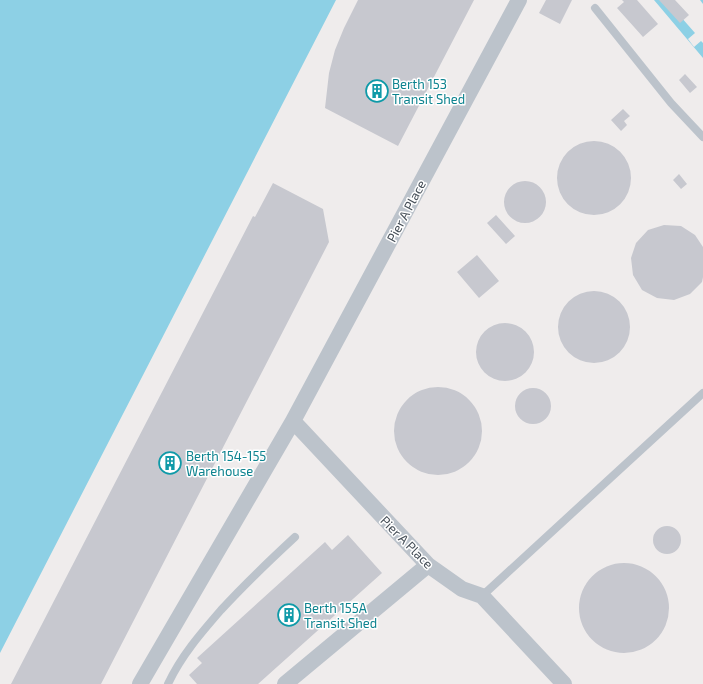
<svg xmlns="http://www.w3.org/2000/svg" width="703" height="684" font-family="'Exo 2',sans-serif">
	<rect width="100%" height="100%" fill="#efecec"/>
	<path fill="#8dd0e5" d="M 0,0 L 336,0 L 0,653 Z
		M 654,0 L 703,0 L 703,58 Z"/>
	<path fill="#efecec" d="M 666,0 L 700,0 L 703,4 L 703,43 L 701,41 L 694,47 L 688,39 L 695,33 Z"/>
	<path fill="#c7c8cf" d="M 358,0 L 474,0 L 398,146 L 325,108 L 329,73 L 335,50 L 344,28 Z
		M 546,0 L 572,0 L 560,24 L 539,13 Z
		M 622,0 L 637,0 L 658,24 L 643,37 L 617,8 L 624,2 Z
		M 659,0 L 675,0 L 689,15 L 680,23 Z
		M 685,74 L 697,87 L 690,93 L 679,80 Z
		M 623,109 L 630,116 L 624,121 L 627,125 L 621,131 L 611,120 Z
		M557 178a37 37 0 1 1 74 0a37 37 0 1 1-74 0Z
		M 679,174 L 687,184 L 681,189 L 673,180 Z
		M504 202a21 21 0 1 1 42 0a21 21 0 1 1-42 0Z
		M 273,183 L 323,209 L 329,242 L 101,684 L 11,684 L 253,216 L 255,217 Z
		M 496,215 L 515,236 L 506,244 L 487,223 Z
		M 664,225 L 681,226 L 695,235 L 703,247 L 703,277 L 702,282 L 690,294 L 674,300 L 657,298 L 642,290 L 633,275 L 631,258 L 636,243 L 648,230 Z
		M 477,255 L 499,281 L 479,298 L 457,272 Z
		M558 327a36 36 0 1 1 72 0a36 36 0 1 1-72 0Z
		M476 352a29 29 0 1 1 58 0a29 29 0 1 1-58 0Z
		M394 431a44 44 0 1 1 88 0a44 44 0 1 1-88 0Z
		M515 406a18 18 0 1 1 36 0a18 18 0 1 1-36 0Z
		M653 540a14 14 0 1 1 28 0a14 14 0 1 1-28 0Z
		M 348,535 L 382,573 L 258,684 L 197,684 L 189,675 L 202,663 L 197,658 L 325,542 L 332,550 Z
		M579 608a45 45 0 1 1 90 0a45 45 0 1 1-90 0Z"/>
	<g fill="none" stroke-linecap="round" stroke-linejoin="round">
		<path stroke="#bcc3cb" stroke-width="8" d="M 595,8 L 671,103 L 703,137
			M 482,596 L 703,393
			M 168,684 C 181,656 201,633 221,610 C 245,584 269,561 295,537"/>
		<path stroke="#bcc3cb" stroke-width="16" d="M 293,421 L 428,565 L 462,589 L 482,596 L 564,684
			M 140,684 L 293,421 L 519,0
			M 285,684 L 428,565"/>
	</g>
	<defs>
		<g id="building-ring" transform="scale(1.15)"><circle r="9.5" fill="#fff" stroke="#0f9aa8" stroke-width="1.5"/><path d="M-4-6H4V6H1V3H-1V6H-4ZM-2.5-4.3h1.7v1.8h-1.7ZM.8-4.3h1.7v1.8H.8ZM-2.5-1h1.7V.8h-1.7ZM.8-1h1.7V.8H.8Z" fill="#0f9aa8"/></g>
	</defs>
	<g fill-rule="evenodd">
		<use href="#building-ring" x="377" y="91"/>
		<use href="#building-ring" x="170" y="463"/>
		<use href="#building-ring" x="289" y="615"/>
	</g>
	<g text-anchor="middle" stroke-width="3" stroke-linejoin="round" paint-order="stroke">
		<g font-size="13" fill="#0d838f" stroke="#fff" text-anchor="start">
			<text x="392" y="89">Berth 153<tspan x="392" dy="15">Transit Shed</tspan></text>
			<text x="186" y="461">Berth 154-155<tspan x="186" dy="15">Warehouse</tspan></text>
			<text x="304" y="613">Berth 155A<tspan x="304" dy="15">Transit Shed</tspan></text>
		</g>
		<g font-size="13" fill="#464f58" stroke="#fff">
			<text transform="translate(406 211) rotate(-62)" y="5">Pier A Place</text>
			<text transform="translate(407 542) rotate(45)" y="5">Pier A Place</text>
		</g>
	</g>
</svg>
